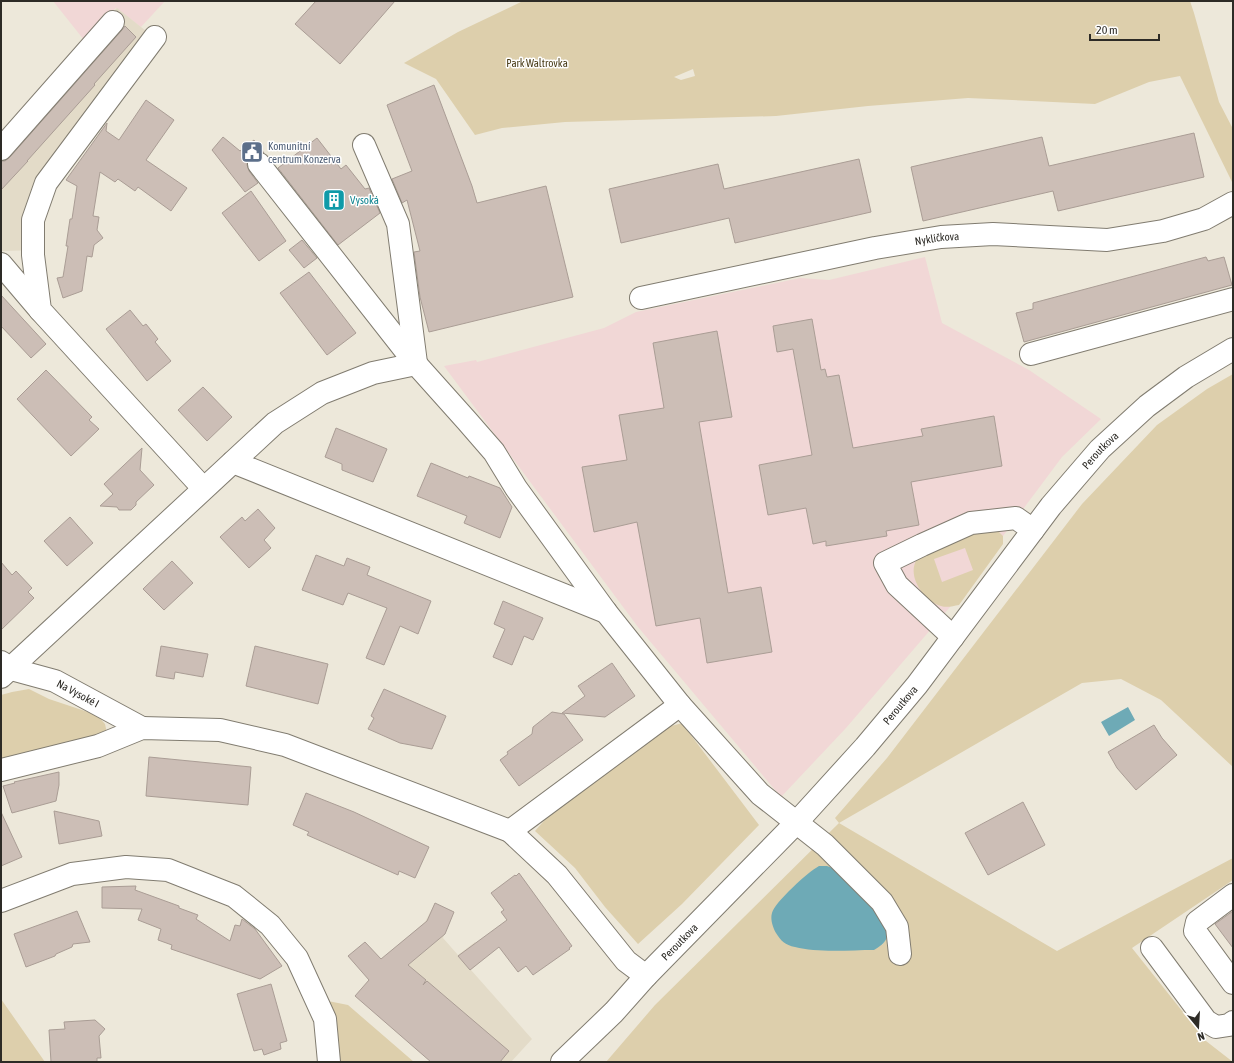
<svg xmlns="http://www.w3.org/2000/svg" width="1234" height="1063" font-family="'Asap Condensed',sans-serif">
	<rect width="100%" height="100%" fill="#ede8da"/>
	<path fill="#f1d7d6" d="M 53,1 L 165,1 L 141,27 L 116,8 L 84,40 Z
		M 925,257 L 942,323 L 1029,370 L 1101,419 L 1062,457 L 950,607 L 846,728 L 781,797 L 638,627 L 444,366 L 476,360 L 477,362 L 604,328 L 636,312 L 800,278 L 829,280 Z"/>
	<path fill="#e3dbc8" d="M 117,8 L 160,42 L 59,180 L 43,214 L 40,250 L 1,251 L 1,133 L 66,57 Z
		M 435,903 L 454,912 L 443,938 L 458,955 L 475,942 L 487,956 L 471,970 L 532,1039 L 511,1062 L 491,1062 L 381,960 L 425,922 Z"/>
	<path fill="#ddcfac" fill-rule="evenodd" d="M 523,1 L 1190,1 L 1194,13 L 1219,102 L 1233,129 L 1233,184 L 1180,76 L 1149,82 L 1095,104 L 968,98 L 868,106 L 776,116 L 565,122 L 502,128 L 475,135 L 436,79 L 404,63 L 458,32 ZM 693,69 L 695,76 L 681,80 L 674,77 Z
		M 1233,374 L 1233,767 L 1161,700 L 1121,679 L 1082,683 L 839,823 L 1057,951 L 1233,858 L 1233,880 L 1132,948 L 1206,1041 L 1233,1062 L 606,1062 L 655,1005 L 839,823 L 835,818 L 887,758 L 1082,504 L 1157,425 L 1207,389 ZM 835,869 L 882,918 C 887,929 889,935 882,945 Z
		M 988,529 L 997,530 L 1003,536 L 1003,544 L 959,605 C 953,606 947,608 941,606 C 924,601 906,576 917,559 C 919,557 922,555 924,553 ZM 965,548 L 973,570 L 942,582 L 934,559 Z
		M 29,689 L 49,699 L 97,715 L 105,724 L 107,733 L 1,764 L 1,695 L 12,692 Z
		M 683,723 L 687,730 L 759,825 L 682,904 L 638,944 L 605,907 L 575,868 L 535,831 L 550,814 L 667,727 Z
		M 1,999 L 45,1062 L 1,1062 Z
		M 328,1001 L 348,1005 L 414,1062 L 338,1062 Z"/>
	<path fill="#6eaab6" d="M 1128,707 L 1135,720 L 1109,736 L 1101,722 Z
		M 819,866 L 827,866 L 835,869 L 882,918 C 890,934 890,941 874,950 C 850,950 817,953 795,947 C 785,945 781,941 776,933 C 773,928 770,919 772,913 C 775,902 808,872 819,866 Z"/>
	<path fill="#ccbeb6" stroke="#aa9d95" d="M 316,1 L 395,1 L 340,64 L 295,24 Z
		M 125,26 L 136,37 L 94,84 L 95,85 L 27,161 L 28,161 L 1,190 L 1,161 L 5,161 L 10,157 L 122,30 Z
		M 434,85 L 472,186 L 477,203 L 546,186 L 573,297 L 429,332 L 420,297 L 414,252 L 420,251 L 407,200 L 402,203 L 392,179 L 412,171 L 387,105 Z
		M 146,100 L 174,120 L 146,160 L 187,188 L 171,211 L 138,187 L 135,191 L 118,179 L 115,182 L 100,172 L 93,216 L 99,217 L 97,230 L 103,238 L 94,245 L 92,257 L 87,256 L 82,291 L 63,298 L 57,278 L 63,277 L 68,246 L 66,246 L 70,219 L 72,219 L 77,186 L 66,180 L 107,123 L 106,131 L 119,140 Z
		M 1194,133 L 1204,177 L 1058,211 L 1053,191 L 923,221 L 911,167 L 1042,137 L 1049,166 Z
		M 223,137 L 240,151 L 254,140 L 264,153 L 257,152 L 252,154 L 248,159 L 247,165 L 249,171 L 258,183 L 245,192 L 212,150 Z
		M 317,138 L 341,169 L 346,165 L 365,189 L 369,188 L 380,213 L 338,245 L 278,168 Z
		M 859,159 L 871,212 L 735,243 L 729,218 L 621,243 L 609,189 L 718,164 L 724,189 Z
		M 251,191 L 286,241 L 259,261 L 222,213 Z
		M 302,240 L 317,258 L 304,268 L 289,250 Z
		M 1206,257 L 1208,261 L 1224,257 L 1232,285 L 1024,342 L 1016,313 L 1033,309 L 1033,303 Z
		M 309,272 L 356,333 L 327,355 L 280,293 Z
		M 1,295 L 46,344 L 31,358 L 1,326 Z
		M 130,310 L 143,326 L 146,324 L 158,339 L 155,342 L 171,361 L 147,381 L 106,329 Z
		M 812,319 L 821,370 L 825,369 L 827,377 L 839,375 L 853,448 L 923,436 L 921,429 L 994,416 L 1002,466 L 911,482 L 919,525 L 886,531 L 887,536 L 826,546 L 826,541 L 813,544 L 806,508 L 768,515 L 759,465 L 812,455 L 793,349 L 777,352 L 773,326 Z
		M 717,331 L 732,417 L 699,422 L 728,593 L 761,587 L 772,652 L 707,663 L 700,618 L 656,626 L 637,522 L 594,532 L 582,467 L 627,460 L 619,415 L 664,408 L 653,343 Z
		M 46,370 L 92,417 L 89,420 L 99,429 L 71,456 L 17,399 Z
		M 203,387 L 232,417 L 207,441 L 178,410 Z
		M 336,428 L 387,449 L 373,482 L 342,470 L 342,464 L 325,457 Z
		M 142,448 L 140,470 L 154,485 L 136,502 L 136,505 L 131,510 L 119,510 L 117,507 L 100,506 L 113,494 L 104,484 Z
		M 431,463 L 468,478 L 469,476 L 500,488 L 512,507 L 500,538 L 464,523 L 467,516 L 417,496 Z
		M 258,509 L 275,528 L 264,540 L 271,548 L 249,568 L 220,537 L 242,517 L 245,521 Z
		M 70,517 L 93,543 L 67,566 L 44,541 Z
		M 316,555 L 344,566 L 347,558 L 370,567 L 367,575 L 431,601 L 418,634 L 400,626 L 384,665 L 366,658 L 387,608 L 348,593 L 343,605 L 302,590 Z
		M 172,561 L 193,583 L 164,610 L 143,589 Z
		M 1,562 L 12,575 L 16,571 L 32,588 L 28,592 L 34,598 L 1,630 Z
		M 503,601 L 543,618 L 533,640 L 524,636 L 512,665 L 493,657 L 505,629 L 494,624 Z
		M 161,646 L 208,654 L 203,677 L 175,672 L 174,679 L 156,676 Z
		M 255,646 L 328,664 L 318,704 L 246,686 Z
		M 612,663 L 635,696 L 605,717 L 562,713 L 585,696 L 578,686 Z
		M 384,689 L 446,716 L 432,749 L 400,743 L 368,729 L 374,718 L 371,716 Z
		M 552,712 L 564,714 L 583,740 L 519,786 L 500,760 L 508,754 L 507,752 L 532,734 L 533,727 Z
		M 1154,725 L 1162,738 L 1177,755 L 1136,790 L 1117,768 L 1108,752 Z
		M 149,757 L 251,767 L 248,805 L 146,796 Z
		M 59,772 L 59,785 L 56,801 L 12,813 L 3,786 L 15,783 L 14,782 Z
		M 306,793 L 354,812 L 429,847 L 415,878 L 399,871 L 398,875 L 364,860 L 307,835 L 309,832 L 293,825 Z
		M 1023,802 L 1045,845 L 988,875 L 965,833 Z
		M 54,811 L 99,821 L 102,836 L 59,844 Z
		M 1,812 L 22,857 L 1,866 Z
		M 519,873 L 572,946 L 569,948 L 570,949 L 533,975 L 526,966 L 518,972 L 499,947 L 470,970 L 458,956 L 507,920 L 501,912 L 504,910 L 491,893 L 515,875 L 516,876 Z
		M 136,886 L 135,890 L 179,906 L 179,908 L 198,915 L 196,919 L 230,941 L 235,925 L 240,926 L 242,919 L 255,929 L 282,966 L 260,979 L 171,949 L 172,945 L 158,940 L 161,929 L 138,920 L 142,909 L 102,908 L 102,887 Z
		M 435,903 L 454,912 L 445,934 L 408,965 L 426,980 L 423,985 L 427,981 L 509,1051 L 500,1062 L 431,1062 L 355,996 L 369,980 L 348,956 L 365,942 L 381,959 L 427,921 Z
		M 77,911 L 90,942 L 73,944 L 72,947 L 56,954 L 55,956 L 26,967 L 14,934 Z
		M 1233,911 L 1233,948 L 1215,924 Z
		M 271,984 L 287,1041 L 280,1043 L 281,1049 L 264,1055 L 262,1049 L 254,1051 L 237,994 Z
		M 95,1020 L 105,1029 L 99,1036 L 101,1058 L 97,1058 L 97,1062 L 51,1062 L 49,1030 L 65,1029 L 64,1022 Z"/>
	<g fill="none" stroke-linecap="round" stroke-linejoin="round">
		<g stroke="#817c70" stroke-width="24">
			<g id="minor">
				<path d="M 155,37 L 46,183 L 33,220 L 33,255 L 40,310 L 203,488"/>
				<path d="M 364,145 L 398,224 L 416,363"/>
				<path d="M 1,149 L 113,22"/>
				<path d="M 259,164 L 416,364 L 467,421 L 494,452 L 516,488 L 606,612 L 680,705 L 760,794 L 825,845 L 882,902 L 897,927 L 900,954"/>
				<path d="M 1,264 L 40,310"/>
				<path id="s1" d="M 641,298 L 875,248 L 941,237 L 993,234 L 1107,240 L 1163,231 L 1204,219 L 1233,203"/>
				<path d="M 1031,354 L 1233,299"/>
				<path d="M 233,462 L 606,612"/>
				<path d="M 953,637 L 897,585 L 885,563 L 922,545 L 971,523 L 1016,518 L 1033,530"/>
				<path id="s2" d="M 1,662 L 11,669 L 55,681 L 142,728"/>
				<path d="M 1,677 L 275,423 L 322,393 L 373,373 L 416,364"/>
				<path d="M 1,770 L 98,746 L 142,728 L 220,730 L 285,745 L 510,831 L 557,875 L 626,961 L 646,976"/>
				<path d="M 510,831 L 680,705"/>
				<path d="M 1233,895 L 1197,922 L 1195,931 L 1233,983"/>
				<path d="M 1,901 L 72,874 L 126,867 L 168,870 L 234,896 L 270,925 L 297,958 L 325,1019 L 329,1062"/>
				<path d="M 1152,948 L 1206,1021 L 1216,1027 L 1229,1025 L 1233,1022"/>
				<path id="s3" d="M 562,1062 L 614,1012 L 646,976 L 796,823 L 865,747 L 917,685 L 1051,506 L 1100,449 L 1147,406 L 1186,377 L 1233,349"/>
			</g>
		</g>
		<use href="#minor" stroke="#fff" stroke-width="22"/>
	</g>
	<defs>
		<g id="civic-square" transform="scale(1.15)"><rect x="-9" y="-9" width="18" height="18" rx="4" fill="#5c6f8a" stroke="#fff"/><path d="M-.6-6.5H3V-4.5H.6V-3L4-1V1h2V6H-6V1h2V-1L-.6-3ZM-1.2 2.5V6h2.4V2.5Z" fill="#fff"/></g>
		<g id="building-square" transform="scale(1.15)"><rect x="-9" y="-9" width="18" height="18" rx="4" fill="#0f9aa8" stroke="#fff"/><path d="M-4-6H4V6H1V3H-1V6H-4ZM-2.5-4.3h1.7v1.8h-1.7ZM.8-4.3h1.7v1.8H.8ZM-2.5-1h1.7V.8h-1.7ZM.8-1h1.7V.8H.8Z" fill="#fff"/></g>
	</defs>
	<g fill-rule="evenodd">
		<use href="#civic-square" x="252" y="152"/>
		<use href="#building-square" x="334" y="200"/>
	</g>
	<g text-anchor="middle" stroke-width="3" stroke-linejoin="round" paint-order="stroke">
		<g font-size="11" fill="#483b16" stroke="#fff">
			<text x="537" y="67">Park Waltrovka</text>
		</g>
		<g font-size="11" fill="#4e5e75" stroke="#fff" text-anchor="start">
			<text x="268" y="150">Komunitní<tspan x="268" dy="13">centrum Konzerva</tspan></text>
		</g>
		<g font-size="11" fill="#0d838f" stroke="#fff" text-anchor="start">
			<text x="350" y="204">Vysoká</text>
		</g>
		<g font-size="11" fill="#2d2b26" stroke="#fff">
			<text dy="4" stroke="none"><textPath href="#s1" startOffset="302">Nyklíčkova</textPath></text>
			<text dy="4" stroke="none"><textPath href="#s3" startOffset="816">Peroutkova</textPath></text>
			<text dy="4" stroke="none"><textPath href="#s2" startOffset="84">Na Vysoké I</textPath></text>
			<text dy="4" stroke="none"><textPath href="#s3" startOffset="492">Peroutkova</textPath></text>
			<text dy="4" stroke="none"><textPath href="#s3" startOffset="168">Peroutkova</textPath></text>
		</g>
	</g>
	<rect width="1234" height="1063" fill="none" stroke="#2d2b26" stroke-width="4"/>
	<g transform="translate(1198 1027) rotate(162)" stroke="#ffffff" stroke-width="3" paint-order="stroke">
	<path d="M0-3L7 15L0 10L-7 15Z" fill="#2d2b26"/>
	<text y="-6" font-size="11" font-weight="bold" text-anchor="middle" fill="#2d2b26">N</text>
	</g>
	<path d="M1090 34v6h69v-6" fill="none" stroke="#2d2b26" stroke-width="2"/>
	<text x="1096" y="34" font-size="12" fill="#2d2b26" stroke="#ffffff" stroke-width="3" paint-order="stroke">20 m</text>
</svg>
